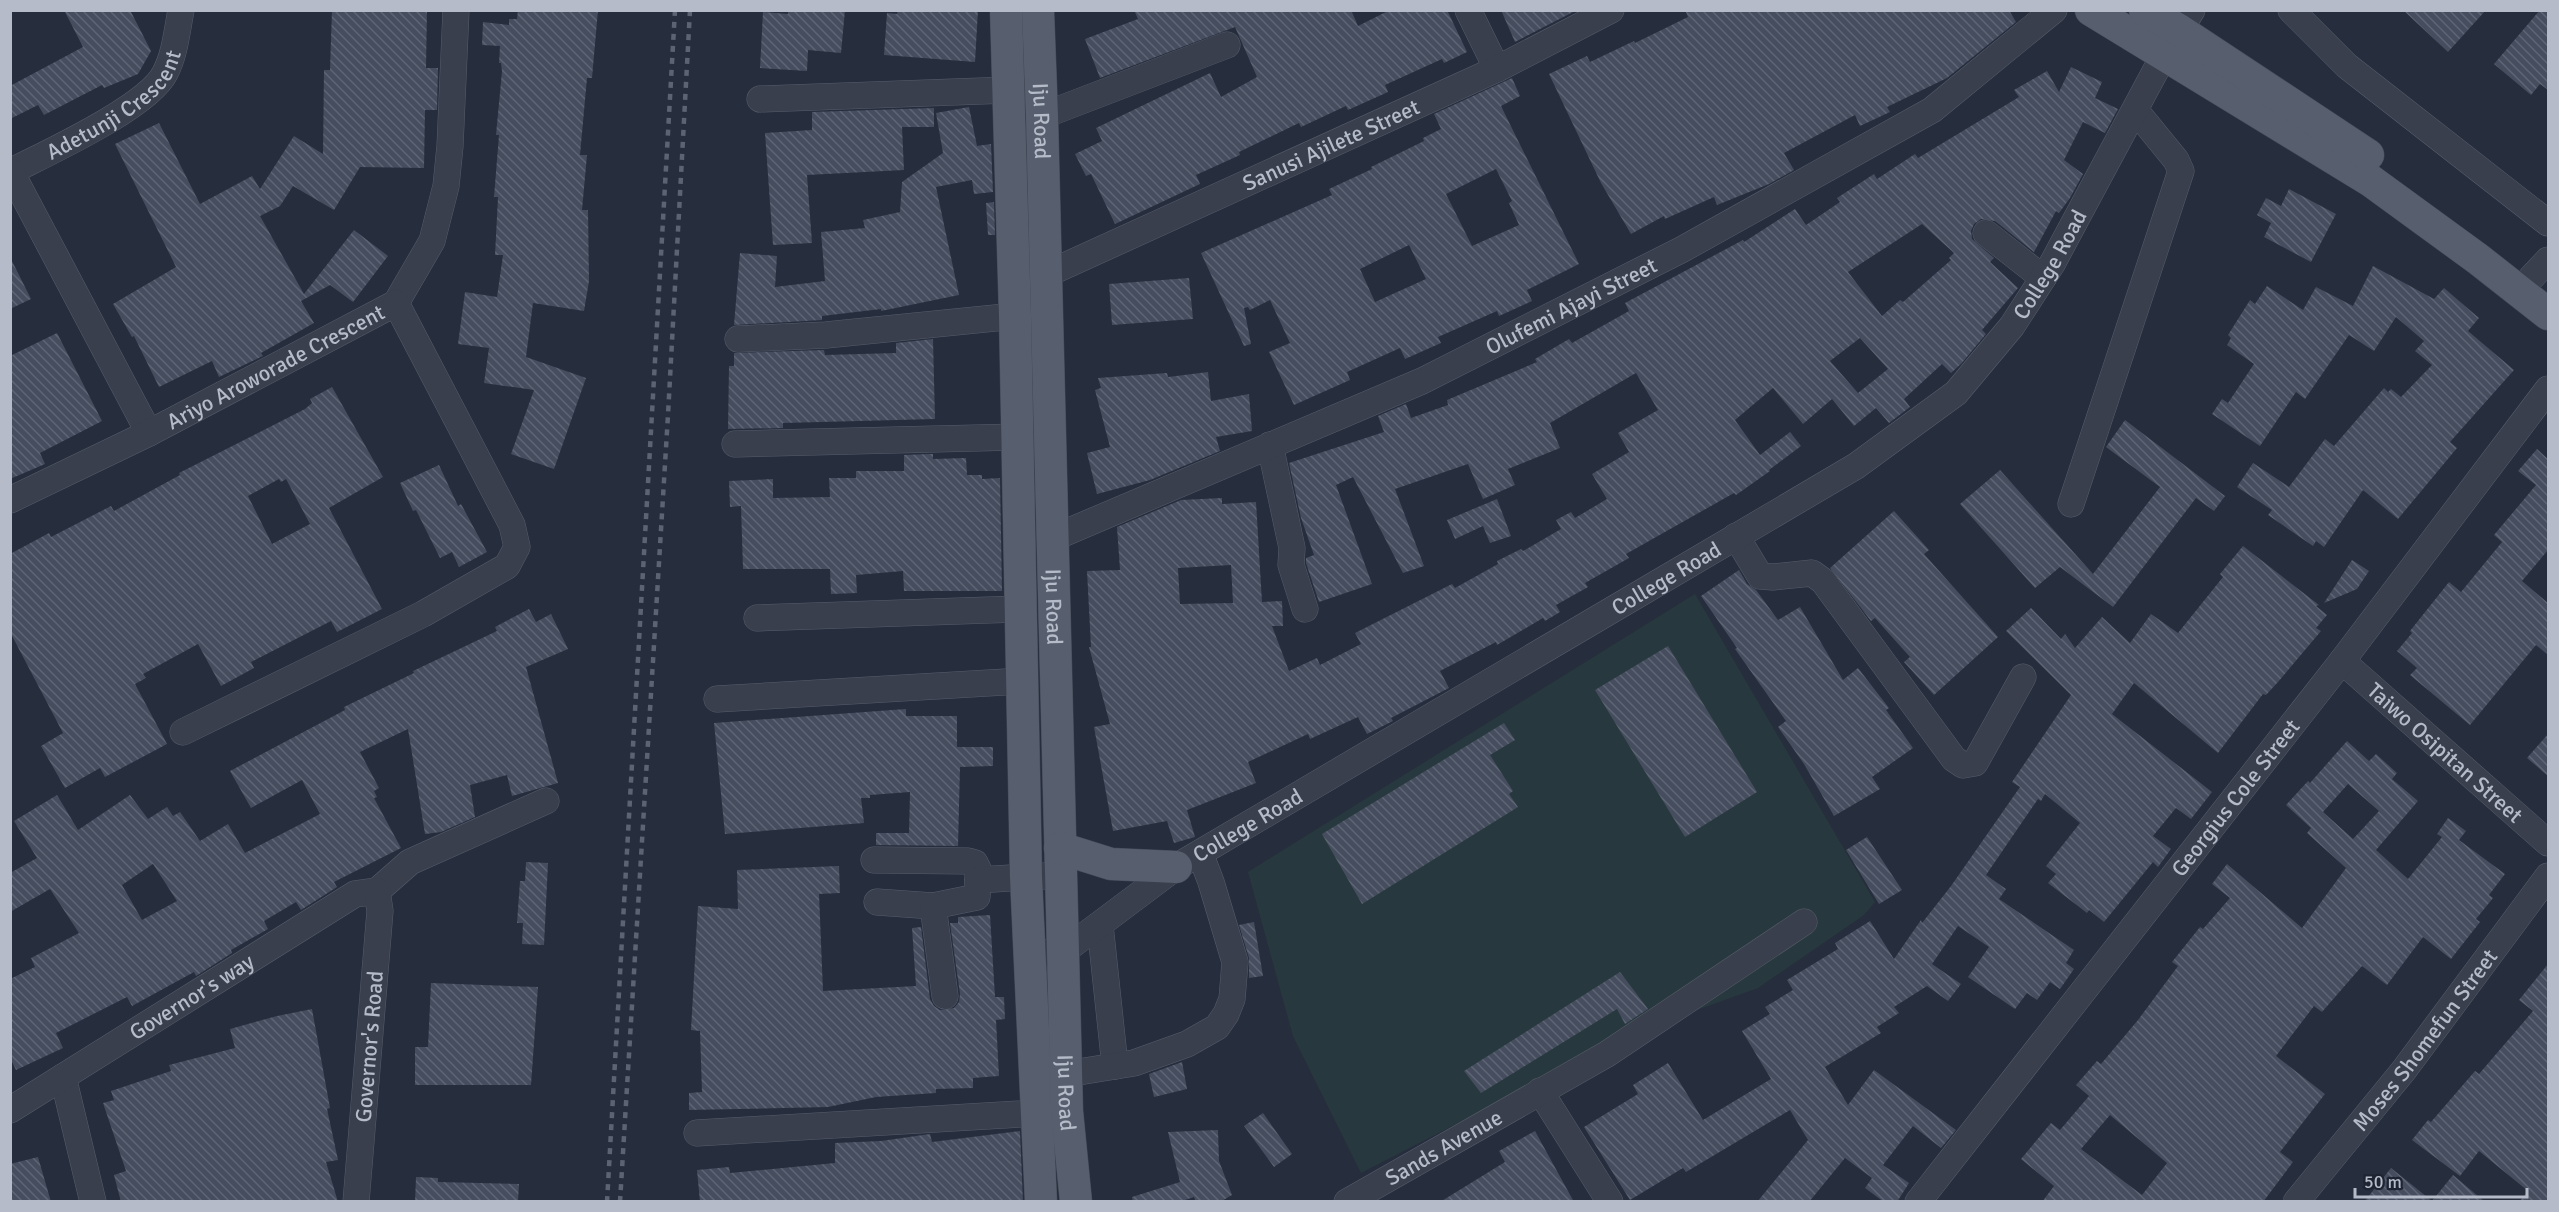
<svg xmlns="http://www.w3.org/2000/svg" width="2559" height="1212" font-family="Signika,sans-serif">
	<defs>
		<pattern id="building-back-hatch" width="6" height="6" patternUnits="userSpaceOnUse" patternTransform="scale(1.5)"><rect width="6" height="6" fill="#454d5e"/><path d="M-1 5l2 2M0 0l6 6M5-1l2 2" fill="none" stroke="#5e6574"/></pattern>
	</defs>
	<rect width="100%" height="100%" fill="#262d3d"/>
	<path fill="#27393e" d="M 1695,594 L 1875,902 L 1864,915 L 1758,988 L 1633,1033 L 1361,1173 L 1293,1036 L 1248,872 Z"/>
	<path fill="url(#building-back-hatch)" fill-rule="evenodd" d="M 64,10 L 130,10 L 151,51 L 138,74 L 104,88 L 102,85 L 44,115 L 38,105 L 10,119 L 10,86 L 83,47 Z
		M 332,10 L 427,10 L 426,68 L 438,68 L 437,110 L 425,110 L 424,168 L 360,167 L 334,210 L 293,186 L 280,206 L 260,216 L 304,294 L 354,230 L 388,256 L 353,302 L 330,285 L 301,301 L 314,323 L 261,353 L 263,356 L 219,377 L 212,361 L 159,387 L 134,336 L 132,337 L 113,304 L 176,267 L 115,144 L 159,123 L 200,204 L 252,176 L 260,189 L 294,136 L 323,154 L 324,70 L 330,70 Z
		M 518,10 L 598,10 L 592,78 L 587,78 L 580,155 L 587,155 L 582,210 L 588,210 L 589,281 L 584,311 L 533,303 L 526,357 L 586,378 L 554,469 L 511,454 L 534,390 L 484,383 L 489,348 L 458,344 L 465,292 L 497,297 L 503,255 L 495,255 L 498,197 L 494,197 L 499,135 L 496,135 L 502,71 L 501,63 L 499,63 L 500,46 L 482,45 L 483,22 L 509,25 L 509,19 L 517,19 Z
		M 788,10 L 845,10 L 841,53 L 808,50 L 807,71 L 760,68 L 763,12 L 788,14 Z
		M 898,10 L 978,10 L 975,62 L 884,55 L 887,13 L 897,14 Z
		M 1134,10 L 1351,10 L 1358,26 L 1390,10 L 1447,10 L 1467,52 L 1444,63 L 1442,59 L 1385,85 L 1388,92 L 1348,110 L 1346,106 L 1301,127 L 1299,123 L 1239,152 L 1240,155 L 1196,175 L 1200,184 L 1115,224 L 1091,174 L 1086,176 L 1075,154 L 1102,141 L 1096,128 L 1210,73 L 1221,97 L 1257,77 L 1235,27 L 1100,78 L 1085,39 L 1138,19 Z
		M 1501,10 L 1577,10 L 1515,42 Z
		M 1685,10 L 2009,10 L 2016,22 L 1947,78 L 1887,107 L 1890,112 L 1860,126 L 1855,115 L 1784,153 L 1794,170 L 1769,184 L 1717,205 L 1714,197 L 1665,219 L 1664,216 L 1631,234 L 1601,183 L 1549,74 L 1587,56 L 1590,62 L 1634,41 L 1635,43 L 1688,17 Z
		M 2403,10 L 2486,10 L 2448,52 Z
		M 2540,10 L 2548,10 L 2548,90 L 2540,84 L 2531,95 L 2494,64 Z
		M 2071,67 L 2102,82 L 2095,98 L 2118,109 L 2105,133 L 2083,122 L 2064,160 L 2083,174 L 2070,198 L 2059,213 L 2056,211 L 2034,252 L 1995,221 L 1981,219 L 1974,224 L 1971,231 L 1972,239 L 1994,258 L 1990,262 L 2018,288 L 1982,330 L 1986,334 L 1961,364 L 1951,373 L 1942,364 L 1904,399 L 1910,407 L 1889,423 L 1876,408 L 1854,426 L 1832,399 L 1803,424 L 1773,388 L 1735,420 L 1760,455 L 1790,432 L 1801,446 L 1769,470 L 1770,471 L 1736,495 L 1734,493 L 1626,554 L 1629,558 L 1585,583 L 1588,587 L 1556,605 L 1560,612 L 1545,621 L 1543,618 L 1497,645 L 1496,642 L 1440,671 L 1449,688 L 1391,718 L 1393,721 L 1367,734 L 1358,717 L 1310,739 L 1308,734 L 1248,762 L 1256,783 L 1187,810 L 1195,837 L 1174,843 L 1167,821 L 1113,831 L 1094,727 L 1110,724 L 1089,647 L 1091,647 L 1087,571 L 1120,570 L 1117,527 L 1181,500 L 1222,498 L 1222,504 L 1256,502 L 1262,602 L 1282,601 L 1283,626 L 1272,626 L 1289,671 L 1317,658 L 1320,665 L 1361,644 L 1355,633 L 1452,584 L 1455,588 L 1498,564 L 1497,561 L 1521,549 L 1523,551 L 1561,529 L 1556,520 L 1571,512 L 1575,518 L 1607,499 L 1592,474 L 1629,452 L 1618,433 L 1658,410 L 1636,373 L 1550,423 L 1560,448 L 1508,469 L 1515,485 L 1483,499 L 1468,464 L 1395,489 L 1424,566 L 1403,573 L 1353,477 L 1336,485 L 1372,584 L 1319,602 L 1306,563 L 1306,558 L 1314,555 L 1301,518 L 1289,463 L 1384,432 L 1378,416 L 1406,404 L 1411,418 L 1448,405 L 1447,400 L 1537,362 L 1535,359 L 1569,339 L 1572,343 L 1629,311 L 1625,303 L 1743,240 L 1744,242 L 1795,209 L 1806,225 L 1840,202 L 1837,198 L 1874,174 L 1877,179 L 1915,154 L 1918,158 L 2019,97 L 2014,90 L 2047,71 L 2059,92 ZM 1922,224 L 1954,253 L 1949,258 L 1951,260 L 1903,302 L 1900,300 L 1882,316 L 1848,272 ZM 1860,338 L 1888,369 L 1858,393 L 1830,361 ZM 1231,565 L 1233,603 L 1180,604 L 1178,568 Z
		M 1512,78 L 1520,96 L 1501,106 L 1579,264 L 1527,290 L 1532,301 L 1499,316 L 1497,311 L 1438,337 L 1441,343 L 1405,359 L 1400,348 L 1347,372 L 1350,380 L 1294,405 L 1269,352 L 1290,343 L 1270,300 L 1250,310 L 1248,307 L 1244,308 L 1251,344 L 1244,346 L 1201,253 L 1332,195 L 1329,189 L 1372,169 L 1371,167 L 1424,141 L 1423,138 L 1441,129 L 1434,114 ZM 1496,169 L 1512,201 L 1509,203 L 1519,225 L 1472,246 L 1446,194 ZM 1409,245 L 1426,279 L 1375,302 L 1360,269 Z
		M 969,107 L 977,146 L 991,144 L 993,192 L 974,194 L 972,180 L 936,187 L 959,295 L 881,311 L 881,309 L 822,316 L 822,320 L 734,325 L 740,253 L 777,256 L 775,287 L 825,281 L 821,232 L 865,228 L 863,220 L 900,212 L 902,182 L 943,153 L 936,113 Z
		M 934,108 L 934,127 L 902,127 L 904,170 L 807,175 L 812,243 L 773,245 L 765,133 L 812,130 L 812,112 Z
		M 2289,189 L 2336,214 L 2311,262 L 2264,237 L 2271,223 L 2257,215 L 2266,198 L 2281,206 Z
		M 994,202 L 995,235 L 988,235 L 986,203 Z
		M 10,257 L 31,299 L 10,309 Z
		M 2373,266 L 2434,299 L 2444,288 L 2479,318 L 2468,331 L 2514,370 L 2450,442 L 2457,448 L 2398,519 L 2363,490 L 2324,547 L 2316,541 L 2313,546 L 2268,515 L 2272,510 L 2237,487 L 2253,463 L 2289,487 L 2325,439 L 2334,446 L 2384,388 L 2388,392 L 2391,389 L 2401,397 L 2432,365 L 2415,351 L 2424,341 L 2396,317 L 2374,351 L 2349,335 L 2305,399 L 2296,392 L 2260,446 L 2212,414 L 2222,399 L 2228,403 L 2254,364 L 2227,345 L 2231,338 L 2228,335 L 2250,300 L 2255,304 L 2267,286 L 2303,310 L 2316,287 L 2353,306 Z
		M 1189,278 L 1193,319 L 1112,325 L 1109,284 Z
		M 57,333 L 102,421 L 40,453 L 45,464 L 10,479 L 10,356 Z
		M 933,339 L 935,419 L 783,423 L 783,428 L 728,429 L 729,366 L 734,366 L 734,353 L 824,350 L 825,355 L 896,353 L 896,343 Z
		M 1208,372 L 1211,401 L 1249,394 L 1252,431 L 1216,437 L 1220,451 L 1150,480 L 1097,494 L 1087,453 L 1110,447 L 1095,390 L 1101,388 L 1098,378 L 1167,373 L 1168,377 Z
		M 332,387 L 383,477 L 329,508 L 382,609 L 337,632 L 331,621 L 251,662 L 254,668 L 221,686 L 198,644 L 143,674 L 146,678 L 135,684 L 167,744 L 105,777 L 100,768 L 65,788 L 41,746 L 63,733 L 10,632 L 10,554 L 49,533 L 51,537 L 111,506 L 114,511 L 180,475 L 179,473 L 305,409 L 312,403 L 310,399 ZM 279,479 L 281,482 L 286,479 L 310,524 L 272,544 L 248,496 Z
		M 2125,420 L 2225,496 L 2214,511 L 2196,498 L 2113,607 L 2060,567 L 2035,588 L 1960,504 L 2000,470 L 2093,574 L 2160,487 L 2106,447 Z
		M 2537,449 L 2548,459 L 2548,550 L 2522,581 L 2548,603 L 2548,655 L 2536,645 L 2470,725 L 2410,675 L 2417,668 L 2397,651 L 2412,633 L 2410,631 L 2449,582 L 2461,592 L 2502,542 L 2494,535 L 2536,485 L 2518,471 Z
		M 930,454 L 933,454 L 933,459 L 966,458 L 967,475 L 982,475 L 982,479 L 1000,478 L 1002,591 L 904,591 L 903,571 L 856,575 L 857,593 L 831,594 L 830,569 L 743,569 L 741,506 L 730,507 L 729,481 L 773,479 L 773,498 L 830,497 L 829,478 L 856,478 L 856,471 L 904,471 L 904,455 Z
		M 439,465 L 458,506 L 461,504 L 487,552 L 459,567 L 452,552 L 440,558 L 416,510 L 413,511 L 400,483 Z
		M 1497,499 L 1511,536 L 1490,543 L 1483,526 L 1455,539 L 1447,520 Z
		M 1894,511 L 1929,550 L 1924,554 L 1998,637 L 1934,695 L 1904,662 L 1910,657 L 1875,618 L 1871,621 L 1830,568 Z
		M 2243,546 L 2319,605 L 2316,606 L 2327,615 L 2316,628 L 2321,631 L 2278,682 L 2266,695 L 2263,694 L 2218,753 L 2134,683 L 2112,714 L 2212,792 L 2191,819 L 2176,808 L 2153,836 L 2171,849 L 2158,867 L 2153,862 L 2104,922 L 2089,910 L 2087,913 L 2048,883 L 2056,874 L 2046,866 L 2080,823 L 2045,794 L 2041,801 L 2038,799 L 1986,875 L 2006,889 L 1999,899 L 2074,950 L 2066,963 L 2074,969 L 2060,989 L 2050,982 L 2037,1000 L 2027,993 L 2015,1009 L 1968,977 L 1989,947 L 1958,926 L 1932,964 L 1961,984 L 1948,1001 L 1927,986 L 1894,1007 L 1899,1013 L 1877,1027 L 1881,1033 L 1825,1067 L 1848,1105 L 1874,1070 L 1956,1130 L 1941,1148 L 1913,1126 L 1883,1165 L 1909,1183 L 1897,1202 L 1884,1202 L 1865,1188 L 1872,1178 L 1845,1158 L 1809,1202 L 1757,1202 L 1808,1140 L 1790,1110 L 1686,1172 L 1683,1168 L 1630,1200 L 1584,1127 L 1638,1094 L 1633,1085 L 1668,1063 L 1703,1120 L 1771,1079 L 1742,1031 L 1770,1014 L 1765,1007 L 1793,990 L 1787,980 L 1838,949 L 1835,943 L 1870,921 L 1894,959 L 1921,920 L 1922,923 L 1951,886 L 2020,787 L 2012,782 L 2071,695 L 2006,631 L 2031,608 L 2061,639 L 2065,634 L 2075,648 L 2102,617 L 2130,643 L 2151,614 L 2178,633 L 2223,577 L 2220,574 Z
		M 2352,560 L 2369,571 L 2357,589 L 2324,603 Z
		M 1739,570 L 1747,584 L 1756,590 L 1778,620 L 1800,607 L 1843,680 L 1858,668 L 1889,708 L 1886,710 L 1913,748 L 1872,777 L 1880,789 L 1834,816 L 1804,764 L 1778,727 L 1786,721 L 1735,649 L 1737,648 L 1701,596 Z
		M 529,609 L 536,622 L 551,614 L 568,649 L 526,667 L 558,783 L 512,796 L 507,775 L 470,785 L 475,817 L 441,832 L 425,834 L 408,729 L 360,752 L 379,788 L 374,791 L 377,797 L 374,798 L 401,848 L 334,882 L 337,887 L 301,910 L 296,902 L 264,921 L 268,929 L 231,950 L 232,953 L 196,976 L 194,972 L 132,1006 L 127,997 L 56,1033 L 63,1048 L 16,1070 L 10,1058 L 10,979 L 35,967 L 31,958 L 79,933 L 50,889 L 10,912 L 10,873 L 37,858 L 14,821 L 57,795 L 78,830 L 130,795 L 148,819 L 167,807 L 173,816 L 180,812 L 200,841 L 228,824 L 245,853 L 320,814 L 302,780 L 251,808 L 230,771 L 345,710 L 344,707 L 414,673 L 413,671 L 497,631 L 495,627 ZM 153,864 L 177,901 L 142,920 L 122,885 Z
		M 1668,646 L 1757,792 L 1685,837 L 1595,690 Z
		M 906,709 L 906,716 L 957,716 L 957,747 L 993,747 L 993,766 L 960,767 L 958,846 L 876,845 L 876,833 L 909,833 L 910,792 L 870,795 L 870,798 L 861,798 L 864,823 L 725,834 L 714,723 Z
		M 1504,723 L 1515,740 L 1490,755 L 1513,791 L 1509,794 L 1518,807 L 1362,904 L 1322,834 Z
		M 2548,734 L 2548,776 L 2527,758 Z
		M 2347,741 L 2369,761 L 2376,754 L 2397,773 L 2392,779 L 2418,801 L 2376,850 L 2408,879 L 2442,837 L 2437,834 L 2448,818 L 2466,831 L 2459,840 L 2505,874 L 2489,895 L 2493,898 L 2476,919 L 2480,922 L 2451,959 L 2423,937 L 2387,985 L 2362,966 L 2322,1012 L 2314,1006 L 2276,1056 L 2325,1094 L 2280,1152 L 2293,1162 L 2263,1202 L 2042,1202 L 2054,1186 L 2021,1159 L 2051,1123 L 2060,1130 L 2089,1096 L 2076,1085 L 2097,1061 L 2101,1064 L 2138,1020 L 2178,966 L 2172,962 L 2200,927 L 2203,929 L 2230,898 L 2212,884 L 2227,864 L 2302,928 L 2346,868 L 2307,833 L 2311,828 L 2286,805 L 2308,781 L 2310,783 ZM 2348,784 L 2379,811 L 2353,839 L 2323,812 ZM 2110,1115 L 2167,1163 L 2142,1195 L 2081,1149 Z
		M 1867,837 L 1902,890 L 1879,904 L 1846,850 Z
		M 526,862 L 548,863 L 544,945 L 522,944 L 523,923 L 517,923 L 520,881 L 525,881 Z
		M 839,866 L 840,893 L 819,894 L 823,991 L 916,986 L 912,928 L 921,927 L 930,999 L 934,1006 L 940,1010 L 954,1008 L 959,1002 L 960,994 L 950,923 L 958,923 L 958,917 L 990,915 L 995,997 L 1004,997 L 1005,1019 L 996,1020 L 999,1076 L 973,1078 L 973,1088 L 936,1089 L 936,1093 L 876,1097 L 828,1107 L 689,1110 L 689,1093 L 702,1092 L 700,1031 L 691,1030 L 698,906 L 738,909 L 737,870 Z
		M 1254,922 L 1263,976 L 1249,978 L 1249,958 L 1239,925 Z
		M 2548,964 L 2548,1202 L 2519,1202 L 2528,1191 L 2479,1151 L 2460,1176 L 2412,1140 L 2428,1120 L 2431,1122 L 2475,1071 L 2479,1074 L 2533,1011 L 2519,1000 Z
		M 1620,972 L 1648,1009 L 1625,1024 L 1617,1009 L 1481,1093 L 1464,1071 Z
		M 431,983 L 538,987 L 531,1085 L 415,1085 L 415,1047 L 428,1047 Z
		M 312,1009 L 330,1108 L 327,1109 L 338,1160 L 326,1162 L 338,1202 L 121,1202 L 114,1175 L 126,1171 L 103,1103 L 114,1100 L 111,1091 L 171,1071 L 169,1065 L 235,1048 L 230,1029 L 277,1016 Z
		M 1182,1062 L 1187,1089 L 1154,1097 L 1149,1074 Z
		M 1263,1113 L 1292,1154 L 1274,1167 L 1244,1126 Z
		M 1218,1130 L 1219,1161 L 1232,1195 L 1220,1202 L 1196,1202 L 1194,1197 L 1179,1202 L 1133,1202 L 1132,1197 L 1180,1182 L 1168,1132 Z
		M 1020,1131 L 1023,1202 L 700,1202 L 697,1170 L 729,1167 L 730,1173 L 835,1163 L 835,1143 L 881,1141 L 930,1134 L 932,1142 Z
		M 1535,1131 L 1574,1202 L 1440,1202 L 1505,1162 L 1499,1151 Z
		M 38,1157 L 51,1202 L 10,1202 L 10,1164 Z
		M 2391,1168 L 2432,1201 L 2453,1175 L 2485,1202 L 2364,1202 Z
		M 416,1177 L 438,1178 L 438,1182 L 519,1184 L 518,1202 L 415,1202 Z"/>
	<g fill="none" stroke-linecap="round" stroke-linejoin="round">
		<g stroke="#575d6b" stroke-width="27">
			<g id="minor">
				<path d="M 1468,10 L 1497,69"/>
				<path d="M 2291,10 L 2347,66 L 2548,223"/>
				<path d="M 760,99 L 1009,90"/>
				<path d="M 1042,116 L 1227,45"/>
				<path id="s1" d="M 10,172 C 47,153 148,107 165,73 C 175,54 177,31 181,10"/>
				<path d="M 11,172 L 149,433"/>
				<path d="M 1986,233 L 2043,278"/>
				<path id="s2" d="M 1047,274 L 1497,69 L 1611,10"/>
				<path d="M 2531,278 L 2548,260"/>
				<path d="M 738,339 L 826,335 L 1015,316"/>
				<path d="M 735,444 L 1017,437"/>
				<path d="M 1270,445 L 1292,548 L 1291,565 L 1305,609"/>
				<path id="s3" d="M 10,500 L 149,433 L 396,303 L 432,241 L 446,186 L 450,146 L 456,10"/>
				<path d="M 2071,504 L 2181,171 L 2176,160 L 2136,111"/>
				<path d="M 1736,536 L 1760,576 L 1773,577 L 1812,573 L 1823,581 L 1954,759 L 1963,765 L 1975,763 L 2023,677"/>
				<path id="s4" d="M 1053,538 L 1422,381 L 1681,250 L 1932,110 L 2054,10"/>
				<path d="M 757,618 L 1020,609"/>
				<path id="s5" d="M 2342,661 L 2548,843"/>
				<path d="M 717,699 L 1022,681"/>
				<path d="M 183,732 L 423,614 L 507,566 L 517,547 L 512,525 L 396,303"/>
				<path d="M 874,860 L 968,861 L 975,863 L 978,869 L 978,880"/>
				<path d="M 377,891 L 410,862 L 546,801"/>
				<path d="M 877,902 L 933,906 L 977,897 L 978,880 L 1061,875"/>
				<path d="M 933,906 L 945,996"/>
				<path d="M 1100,925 L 1115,1066"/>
				<path id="s6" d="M 1031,954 L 1064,951 L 1176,867 L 1856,466 L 1956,393 L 2012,326 L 2052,264 L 2164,55 L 2192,10"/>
				<path d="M 1066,1074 L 1134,1063 L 1187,1044 L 1217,1027 L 1226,1014 L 1232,999 L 1235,962 L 1211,882 L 1200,853"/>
				<path d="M 63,1077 L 93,1202"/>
				<path d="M 1540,1091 L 1610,1202"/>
				<path id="s7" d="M 10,1110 L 355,894 L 377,891"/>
				<path d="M 697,1133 L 1037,1113"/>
				<path id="s8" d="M 356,1202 L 380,911 L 377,891"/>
				<path id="s9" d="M 1347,1202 L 1607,1054 L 1804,922"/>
				<path id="s10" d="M 1918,1202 L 2342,661 L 2548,389"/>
				<path id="s11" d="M 2296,1202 L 2404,1070 L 2548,876"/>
			</g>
		</g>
		<g stroke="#424856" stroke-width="33">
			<g id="major">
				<path d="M 1006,10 L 1015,316 L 1026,877 L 1041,1202"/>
				<path id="s12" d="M 1038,10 L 1042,116 L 1067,1111 L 1076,1202"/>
				<path d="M 2091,10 L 2371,181 L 2478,259 L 2548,314"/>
				<path d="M 2145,10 L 2179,30 L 2368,155"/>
				<path d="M 1060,848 L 1111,864 L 1176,867"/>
			</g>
		</g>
		<use href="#minor" stroke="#393f4d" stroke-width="26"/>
		<use href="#major" stroke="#575e6d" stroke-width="32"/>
		<path stroke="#5c6373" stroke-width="4.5" stroke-dasharray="6 6" stroke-linecap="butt" d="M 607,1202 L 675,10
			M 620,1202 L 668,415 L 690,10"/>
	</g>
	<g text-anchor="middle" stroke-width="4.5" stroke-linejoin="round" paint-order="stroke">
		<g font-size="22" fill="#b5bbc8" stroke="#1e2432">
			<text dy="8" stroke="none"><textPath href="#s1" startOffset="126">Adetunji Crescent</textPath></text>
			<text dy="8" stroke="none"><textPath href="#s12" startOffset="111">Iju Road</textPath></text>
			<text dy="8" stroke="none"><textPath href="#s2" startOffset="312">Sanusi Ajilete Street</textPath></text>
			<text dy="8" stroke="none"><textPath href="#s6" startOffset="1246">College Road</textPath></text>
			<text dy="8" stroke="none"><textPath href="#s4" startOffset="568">Olufemi Ajayi Street</textPath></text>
			<text dy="8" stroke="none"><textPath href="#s3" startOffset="297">Ariyo Aroworade Crescent</textPath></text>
			<text dy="8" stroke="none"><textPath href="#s6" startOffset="742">College Road</textPath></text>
			<text dy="8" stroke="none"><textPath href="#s12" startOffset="597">Iju Road</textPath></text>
			<text dy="8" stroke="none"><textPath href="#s5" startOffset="138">Taiwo Osipitan Street</textPath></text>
			<text dy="8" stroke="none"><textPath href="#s10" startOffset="514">Georgius Cole Street</textPath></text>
			<text dy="8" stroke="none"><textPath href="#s6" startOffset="256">College Road</textPath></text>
			<text dy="8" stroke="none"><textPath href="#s7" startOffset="214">Governor's way</textPath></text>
			<text dy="8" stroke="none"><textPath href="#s11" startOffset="207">Moses Shomefun Street</textPath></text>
			<text dy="8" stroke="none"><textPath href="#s8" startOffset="156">Governor's Road</textPath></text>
			<text dy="8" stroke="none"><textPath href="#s12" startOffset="1083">Iju Road</textPath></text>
			<text dy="8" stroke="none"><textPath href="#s9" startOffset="111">Sands Avenue</textPath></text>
		</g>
	</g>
	<rect width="2559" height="1212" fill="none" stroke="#b5bbc8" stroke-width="24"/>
	<path d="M2355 1188v9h172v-9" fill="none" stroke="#b5bbc8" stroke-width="3"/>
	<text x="2364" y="1188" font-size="18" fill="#b5bbc8" stroke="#1e2432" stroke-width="4.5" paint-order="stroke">50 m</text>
</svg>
